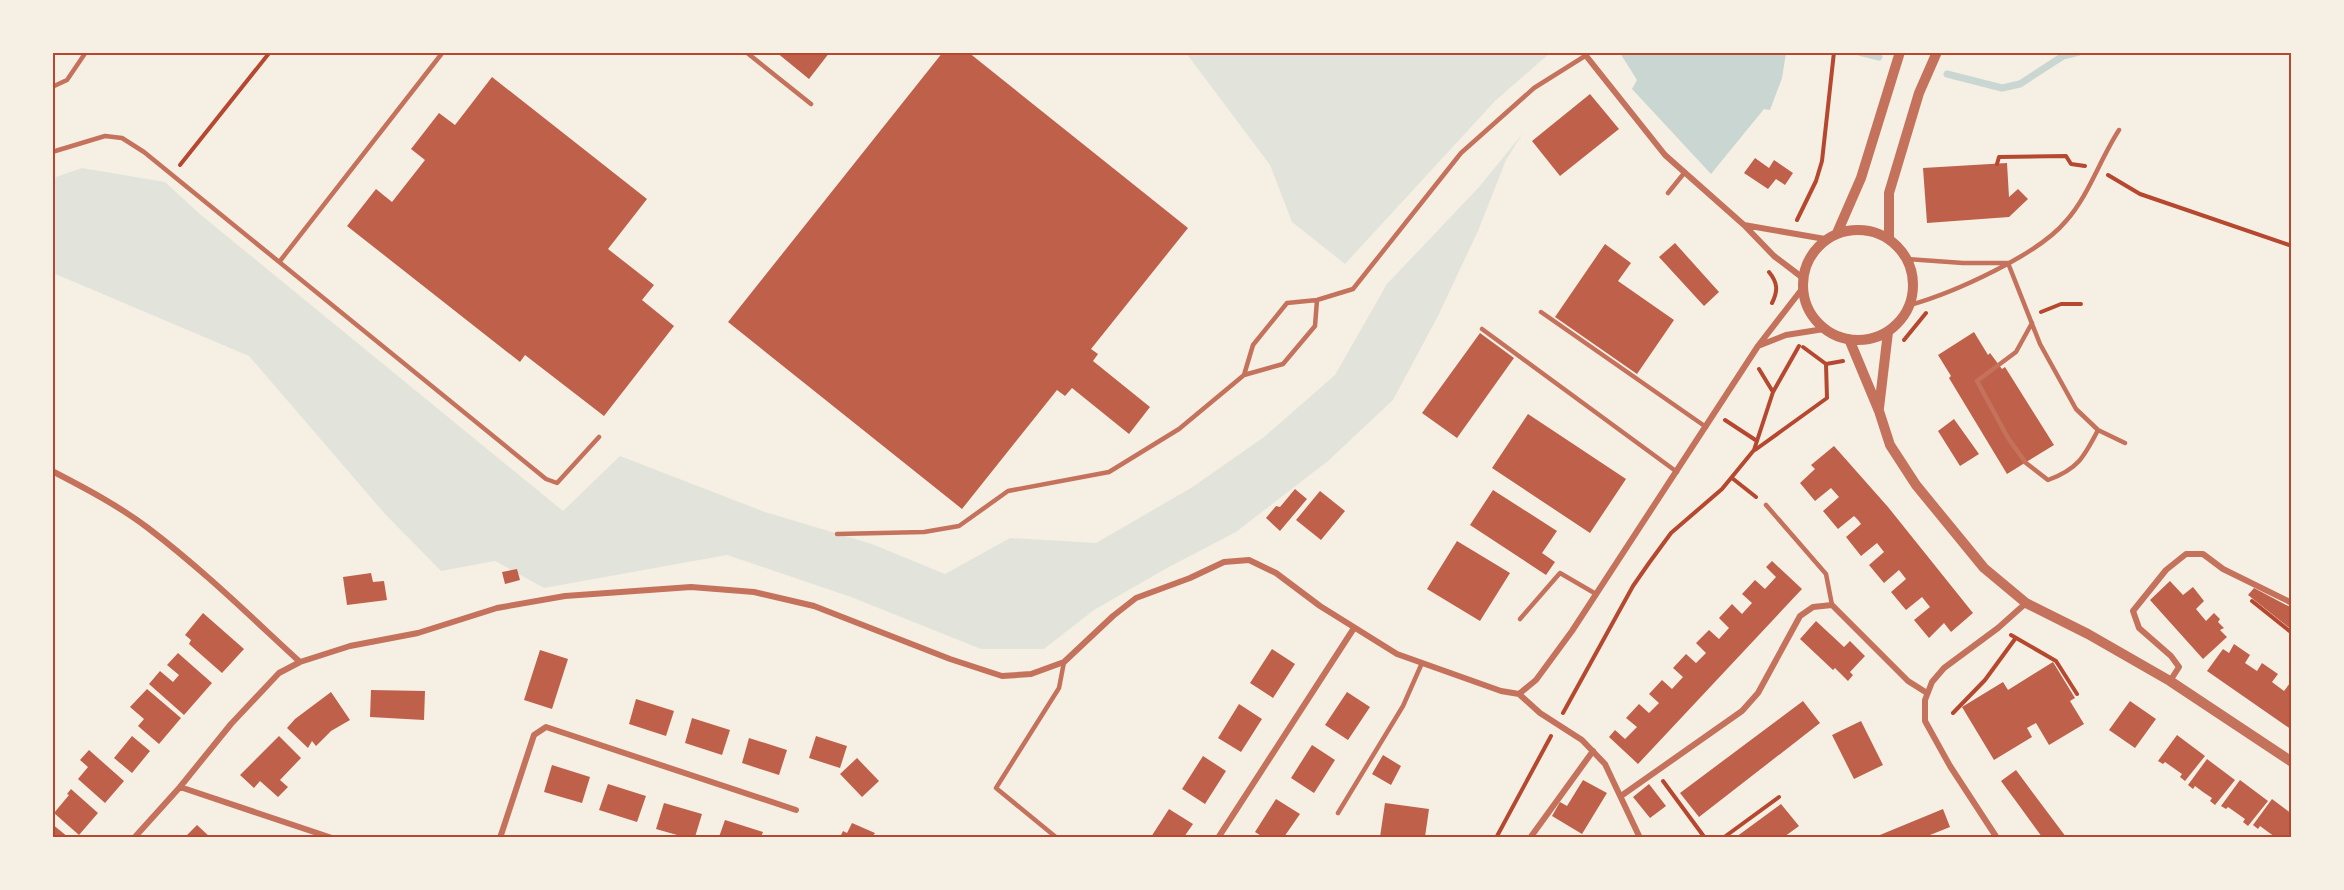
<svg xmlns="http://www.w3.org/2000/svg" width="2344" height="890" font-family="Cabin,sans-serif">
	<rect width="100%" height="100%" fill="#f6efe4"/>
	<path fill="#e2e4dc" d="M 1186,53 L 1550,53 L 1495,101 L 1345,264 L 1292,222 L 1270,165 Z
		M 1523,133 L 1506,160 L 1478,231 L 1438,316 L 1393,400 L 1328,461 L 1236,532 L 1167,568 L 1094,610 L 1044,649 L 981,649 L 851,597 L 727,555 L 544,588 L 495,561 L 441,571 L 385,514 L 249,356 L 53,273 L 53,178 L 82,168 L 165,182 L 201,215 L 563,511 L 620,456 L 765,512 L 872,544 L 945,574 L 1010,538 L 1096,543 L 1191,488 L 1264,437 L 1335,375 L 1387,284 L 1479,187 Z"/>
	<path fill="#c9d6d2" d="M 1620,53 L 1786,53 L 1782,78 L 1770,110 L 1764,109 L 1711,174 L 1632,89 L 1637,80 Z"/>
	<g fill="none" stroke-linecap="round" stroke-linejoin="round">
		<path stroke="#c9d6d2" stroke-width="7" d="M 1859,52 L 1879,57
			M 1947,74 L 2002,88 L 2020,84 L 2063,56 L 2079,52"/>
	</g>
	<path fill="#bf614a" d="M 776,52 L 830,52 L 809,79 Z
		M 943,52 L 968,52 L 1188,228 L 1091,349 L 1098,354 L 1093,361 L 1150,407 L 1129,434 L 1072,388 L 1065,396 L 1057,390 L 962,509 L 728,322 Z
		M 492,77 L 647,199 L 608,249 L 654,285 L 642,300 L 674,326 L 604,416 L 525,355 L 520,362 L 347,226 L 376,189 L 392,202 L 425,160 L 411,149 L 439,113 L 455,125 Z
		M 1590,94 L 1619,129 L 1560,176 L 1532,141 Z
		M 1755,158 L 1769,168 L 1774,160 L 1793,173 L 1785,185 L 1776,179 L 1768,189 L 1744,173 Z
		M 2007,163 L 2009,197 L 2018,189 L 2028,199 L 2009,217 L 1927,223 L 1923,168 Z
		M 1675,243 L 1719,292 L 1704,306 L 1659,257 Z
		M 1605,244 L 1631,263 L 1618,281 L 1674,320 L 1637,374 L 1555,317 Z
		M 1974,332 L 1988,355 L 1990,353 L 2002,369 L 2005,367 L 2054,445 L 2007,474 L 1949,378 L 1951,376 L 1938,355 Z
		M 1480,333 L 1514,358 L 1457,438 L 1422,413 Z
		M 1528,414 L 1626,479 L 1590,533 L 1492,468 Z
		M 1954,419 L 1979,454 L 1960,466 L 1938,431 Z
		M 1834,446 L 1888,507 L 1973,613 L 1951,632 L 1944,623 L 1929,638 L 1914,620 L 1930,607 L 1922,597 L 1906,610 L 1891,592 L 1906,579 L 1899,570 L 1884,583 L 1869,565 L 1884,552 L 1877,543 L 1861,556 L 1846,537 L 1861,524 L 1858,520 L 1854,516 L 1838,529 L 1823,511 L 1839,497 L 1831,488 L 1815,501 L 1800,483 L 1815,469 L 1811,465 Z
		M 1295,489 L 1307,499 L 1280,531 L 1266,518 L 1276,506 L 1280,507 Z
		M 1493,490 L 1557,531 L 1542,553 L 1555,562 L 1546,575 L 1470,525 Z
		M 1320,491 L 1345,511 L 1321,540 L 1296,520 Z
		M 1457,541 L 1510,573 L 1480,621 L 1427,589 Z
		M 1772,561 L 1802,589 L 1638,764 L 1609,737 L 1615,730 L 1625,739 L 1637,727 L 1626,718 L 1639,704 L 1649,713 L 1659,703 L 1649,694 L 1662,680 L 1672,689 L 1683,677 L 1673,668 L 1686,654 L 1696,663 L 1706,653 L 1696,643 L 1709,630 L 1719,639 L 1729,628 L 1719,618 L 1732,604 L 1742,614 L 1752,603 L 1742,594 L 1755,580 L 1765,589 L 1776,577 L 1766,567 Z
		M 517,569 L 520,580 L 505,584 L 502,572 Z
		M 371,573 L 373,582 L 384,581 L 387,600 L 347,605 L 343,577 Z
		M 2170,581 L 2183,595 L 2193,587 L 2204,601 L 2196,609 L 2206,621 L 2214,613 L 2220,619 L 2218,622 L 2224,628 L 2220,630 L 2227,637 L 2203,659 L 2150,600 Z
		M 2254,588 L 2292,608 L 2292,630 L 2248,595 Z
		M 203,613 L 244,649 L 222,673 L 189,644 L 191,640 L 185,635 Z
		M 1816,621 L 1844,647 L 1850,641 L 1865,656 L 1850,672 L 1853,675 L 1848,681 L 1835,668 L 1833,670 L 1800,639 Z
		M 2234,644 L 2250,655 L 2245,663 L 2257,671 L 2262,663 L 2278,674 L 2272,682 L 2284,691 L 2290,683 L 2292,684 L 2292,730 L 2207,671 L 2223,649 L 2229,653 Z
		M 1272,649 L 1295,664 L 1273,698 L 1250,683 Z
		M 540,650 L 568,659 L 552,709 L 524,700 Z
		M 178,653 L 212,683 L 184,715 L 149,684 L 160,671 L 173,682 L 179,675 L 167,665 Z
		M 2053,662 L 2075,698 L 2070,701 L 2084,724 L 2049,745 L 2036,723 L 2027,728 L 2032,737 L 1994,760 L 1962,707 L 2003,682 L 2008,690 Z
		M 147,689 L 181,718 L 159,744 L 138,726 L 144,719 L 130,707 Z
		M 371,690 L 425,691 L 424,720 L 370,717 Z
		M 331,692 L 350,720 L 331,731 L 316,746 L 312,741 L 308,748 L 287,728 L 295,719 Z
		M 1347,692 L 1370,707 L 1348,740 L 1325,725 Z
		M 636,699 L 674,711 L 666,736 L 629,724 Z
		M 1803,701 L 1820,723 L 1699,817 L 1680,793 Z
		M 2130,701 L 2156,719 L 2135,748 L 2109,730 Z
		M 1239,704 L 1262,719 L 1241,752 L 1218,738 Z
		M 692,718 L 730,730 L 722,755 L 685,743 Z
		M 1861,721 L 1883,765 L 1854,779 L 1832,735 Z
		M 2177,735 L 2205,756 L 2185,781 L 2180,777 L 2182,774 L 2165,762 L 2163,764 L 2158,761 Z
		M 132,736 L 150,751 L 132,773 L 114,758 Z
		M 279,736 L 301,758 L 280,780 L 288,787 L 278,797 L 260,781 L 254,788 L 240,775 Z
		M 816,736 L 847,746 L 840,768 L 809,758 Z
		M 749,738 L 787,750 L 779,775 L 742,763 Z
		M 1312,745 L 1335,760 L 1314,793 L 1291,778 Z
		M 89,750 L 124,781 L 105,803 L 78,779 L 88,767 L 80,760 Z
		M 1383,755 L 1401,766 L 1391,785 L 1372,774 Z
		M 1203,756 L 1226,771 L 1205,804 L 1182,789 Z
		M 857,758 L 879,781 L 862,797 L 840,774 Z
		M 2207,759 L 2235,780 L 2215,805 L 2210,801 L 2212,798 L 2203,792 L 2195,786 L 2193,789 L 2188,785 Z
		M 552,765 L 590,777 L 582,803 L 544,792 Z
		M 2016,770 L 2033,793 L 2066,837 L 2042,837 L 2018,804 L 2001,781 Z
		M 1583,780 L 1607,793 L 1582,834 L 1552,816 L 1560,802 L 1567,806 Z
		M 2240,780 L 2268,801 L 2248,826 L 2243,822 L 2245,819 L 2228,807 L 2226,809 L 2221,806 Z
		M 608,784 L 646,796 L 637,822 L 599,810 Z
		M 1649,784 L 1666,806 L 1650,818 L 1633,797 Z
		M 71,789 L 98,813 L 79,835 L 54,813 L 69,795 L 67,794 Z
		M 1276,799 L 1300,814 L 1284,837 L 1263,837 L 1255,832 Z
		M 2272,799 L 2292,814 L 2292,831 L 2287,837 L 2275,837 L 2260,826 L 2258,829 L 2253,825 Z
		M 664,803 L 702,814 L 695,837 L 684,837 L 656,829 Z
		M 1385,803 L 1429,809 L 1425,837 L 1380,837 Z
		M 1781,804 L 1799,826 L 1784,837 L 1736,837 Z
		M 1169,809 L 1193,824 L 1184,837 L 1151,837 Z
		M 1943,809 L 1950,827 L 1925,837 L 1875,837 Z
		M 725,820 L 763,832 L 761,837 L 719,837 Z
		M 852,823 L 875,833 L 872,837 L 840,837 L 843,831 L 847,833 Z
		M 52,824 L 68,837 L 52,837 Z
		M 197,825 L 210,837 L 185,837 Z"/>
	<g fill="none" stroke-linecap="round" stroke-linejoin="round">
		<path stroke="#b5482f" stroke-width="4" d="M 1997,164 L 1999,157 L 2066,156 L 2071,164 L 2085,166
			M 180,165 L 270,52
			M 2108,175 L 2140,194 L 2292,246
			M 1797,220 L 1816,181 L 1822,161 L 1834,52
			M 1769,272 C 1778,283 1778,291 1772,303
			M 2041,312 L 2061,304 L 2081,304
			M 1904,340 L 1926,313
			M 1803,347 L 1826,364 L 1843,361
			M 1759,369 L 1773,392
			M 1725,420 L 1757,441
			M 1755,450 L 1827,398 L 1826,364
			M 1732,478 L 1756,497
			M 2252,601 L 2292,633
			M 2011,635 L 2056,661 L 2077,694
			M 1563,713 L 1633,586 L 1649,563 L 1671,533 L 1722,489 L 1754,450 L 1773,392 L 1799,346
			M 1953,713 L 1985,680 L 2015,639
			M 1663,781 L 1705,838
			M 1496,838 L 1551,736
			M 1723,838 L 1779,797"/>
		<path stroke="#c5725c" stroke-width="4.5" d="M 746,52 L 811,104
			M 52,87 L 67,80 L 86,52
			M 52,152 L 105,136 L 122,138 L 144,152 L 546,479 L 557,483 L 599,437
			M 1668,193 L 1685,172
			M 1907,259 L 1963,263 L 2007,263
			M 280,261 L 443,52
			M 2008,263 L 2040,344 L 2076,409 L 2098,430 L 2125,443
			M 1910,305 C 1953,293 2038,255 2066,221 C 2089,195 2100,159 2119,130
			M 1541,312 L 1706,427
			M 2032,323 L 2016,352 L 1977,381 L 2008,438 L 2026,463 L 2048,480 C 2078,469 2084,457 2098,430
			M 1482,329 L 1677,472
			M 1244,375 L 1253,345 L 1287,303 L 1317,300 L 1353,289 L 1461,153 L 1534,88 L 1585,56
			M 1766,505 L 1826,574 L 1832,605
			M 837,534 L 924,532 L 959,526 L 1008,491 L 1109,472 L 1179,429 L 1244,375 L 1283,364 L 1315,326 L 1317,300
			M 1520,619 L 1560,573 L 1596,594
			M 1338,813 L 1403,706 L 1422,663
			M 1057,838 L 996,788 L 1059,688 L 1064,662"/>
		<path stroke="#c5725c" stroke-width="6" d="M 1583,52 L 1665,155 L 1744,225 L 1774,256 L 1803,278
			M 1744,225 L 1825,239
			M 1758,346 L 1786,335 L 1824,329
			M 52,471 C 85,488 119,506 148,528 C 202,569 251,617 300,662
			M 2170,681 L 2179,667 L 2171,656 L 2139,628 L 2133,611 L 2166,570 L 2186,554 L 2203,554 L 2223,569 L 2292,603
			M 1519,694 L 1540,713 L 1582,740 L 1605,764 L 1640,838
			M 180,787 L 332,838
			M 1621,796 L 1742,711 L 1758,693 L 1800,616 L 1813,607 L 1832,605 L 1908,681 L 1927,693
			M 134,838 L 180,787 L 231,724 L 279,673 L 300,662 L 350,646 L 418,633 L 497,608 L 565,596 L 691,587 L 754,592 L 814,606 L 950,659 L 1002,676 L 1031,674 L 1064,662 L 1113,616 L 1136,598 L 1190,578 L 1224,562 L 1249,560 L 1276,573 L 1320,606 L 1397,654 L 1501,691 L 1519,694 L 1536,680 L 1572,631 L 1758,346 L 1802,289
			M 500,838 L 534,735 L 546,727 L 796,810
			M 1218,838 L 1354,628
			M 1530,838 L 1593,751
			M 1997,838 L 1950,766 L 1925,721 L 1925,700 L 1932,682 L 1944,668 L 1998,628 L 2026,603"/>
		<path stroke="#c5725c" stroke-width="10" d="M1803 285a55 55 0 1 1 110 0a55 55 0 1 1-110 0Z
			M 1837,233 L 1861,178 L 1900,52
			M 1889,239 L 1889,193 L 1919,93 L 1937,52
			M 1849,339 L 1879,411 L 1890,445 L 1916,485 L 1984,568 L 2026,603 L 2088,634 L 2170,681 L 2292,762
			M 1879,408 L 1888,332"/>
	</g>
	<rect width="2344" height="890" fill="none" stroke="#f6efe4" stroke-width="108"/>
	<rect x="54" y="54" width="2236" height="782" fill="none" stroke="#b5482f" stroke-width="2"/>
</svg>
